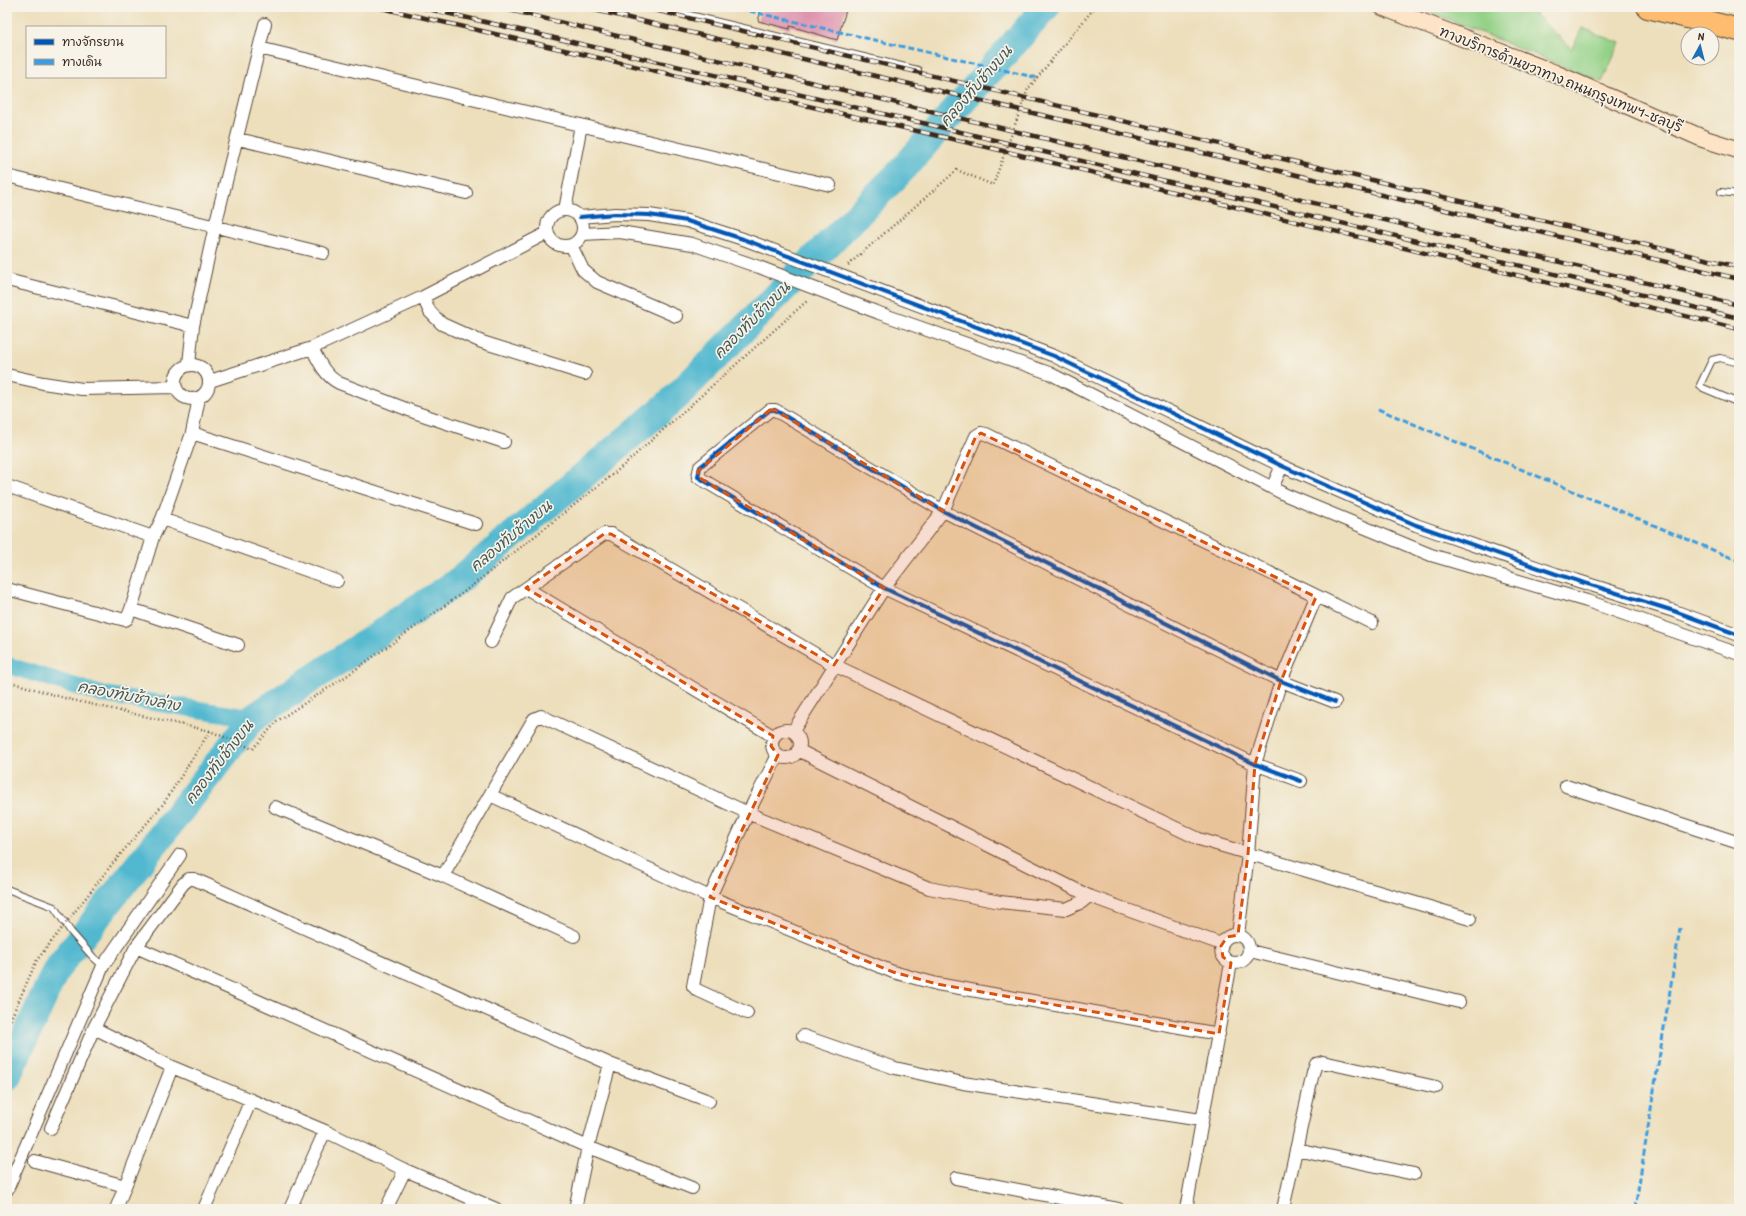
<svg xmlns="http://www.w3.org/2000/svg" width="1746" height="1216" font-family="'Patrick Hand','Playpen Sans Thai',sans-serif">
	<rect width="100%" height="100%" fill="#f7f3e8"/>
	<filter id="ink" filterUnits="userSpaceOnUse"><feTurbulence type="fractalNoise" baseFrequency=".025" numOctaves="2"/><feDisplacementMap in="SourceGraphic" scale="8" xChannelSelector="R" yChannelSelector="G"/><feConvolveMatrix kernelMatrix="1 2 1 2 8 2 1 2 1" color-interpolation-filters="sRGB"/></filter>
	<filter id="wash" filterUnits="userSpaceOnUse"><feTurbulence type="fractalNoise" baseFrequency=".012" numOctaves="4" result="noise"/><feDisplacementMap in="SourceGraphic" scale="16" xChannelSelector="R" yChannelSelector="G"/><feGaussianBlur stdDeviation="0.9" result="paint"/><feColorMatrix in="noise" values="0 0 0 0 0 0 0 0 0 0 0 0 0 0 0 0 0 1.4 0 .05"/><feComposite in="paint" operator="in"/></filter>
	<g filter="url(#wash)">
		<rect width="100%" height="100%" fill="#eddfbc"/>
		<path fill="#93d186" stroke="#677e52" d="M 1418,7 L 1510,7 L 1534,13 L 1572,49 L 1582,28 L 1620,43 L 1602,82 Z"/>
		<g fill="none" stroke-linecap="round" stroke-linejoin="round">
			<path stroke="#51b8cf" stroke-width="17" d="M 7,665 L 100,694 L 253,718"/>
			<path stroke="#51b8cf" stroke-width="28" d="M 7,1077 L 56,970 L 253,718 L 457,582 L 673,400 L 902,170 L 1046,7"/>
		</g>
		<g id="blocks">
			<path fill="#de94ae" d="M 762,7 L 847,7 L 837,40 L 790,26 L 790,29 L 758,21 Z"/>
		</g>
	</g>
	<g filter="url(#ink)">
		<use href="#blocks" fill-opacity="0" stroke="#564536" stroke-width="1"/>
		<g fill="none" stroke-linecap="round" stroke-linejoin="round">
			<g stroke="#564536" stroke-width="8">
				<path id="service" d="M 656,7 L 918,70
					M 1721,192 L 1739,194
					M 1739,363 L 1720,358 L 1712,360 L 1700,385 L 1703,388 L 1739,403
					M 7,889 L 54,907 L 71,932 L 93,957 L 103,966"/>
			</g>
			<g stroke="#564536" stroke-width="14">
				<path id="minor" d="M 259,48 L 830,185
					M 238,139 L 466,193
					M 7,176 L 323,253
					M 565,210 L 581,125
					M547 228a18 18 0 1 1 36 0a18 18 0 1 1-36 0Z
					M 580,217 L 615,214 L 649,215 L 687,221 L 743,239 L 1054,356 L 1282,466 L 1416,525 L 1556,574 L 1674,611 L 1739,635
					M 583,234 L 620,232 L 692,244 L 759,267 L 879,313 L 1049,373 L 1286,495 L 1431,555 L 1587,601 L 1739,654
					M 571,245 L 583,270 L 597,282 L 676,316
					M 7,280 L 193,326
					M 423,297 L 430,312 L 442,324 L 482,342 L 585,374
					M 312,348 C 319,362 325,376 339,383 L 414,412 L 504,442
					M 189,364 L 193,326 L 215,226 L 265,24
					M175 382a17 17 0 1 1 34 0a17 17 0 1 1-34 0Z
					M 7,375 L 43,383 L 82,389 L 175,387
					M 210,381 L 312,348 L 423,297 L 547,233
					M 192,433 L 476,524
					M 7,486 L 153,537
					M 1272,488 L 1282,466
					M 162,519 L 337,581
					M 526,588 L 773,736
					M 7,589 L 125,620 L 127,619 L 131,609 L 238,645
					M 131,609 L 153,537 L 162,519 L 192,433 L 199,398
					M 491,642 L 512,598 L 604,534 L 611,534 L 834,665 L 1199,839 L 1470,919
					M772 744a14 14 0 1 1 28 0a14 14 0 1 1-28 0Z
					M 793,731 L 884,588 L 943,511 L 976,436 L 981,433 L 986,434 L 1372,623
					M 798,750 L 1089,896 L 1221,944
					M 1301,781 L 1255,764 L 884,588 L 698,477 L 700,467 L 770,410 L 775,410 L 943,511 L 1281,681 L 1335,702
					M 1566,786 L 1739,843
					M 490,795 L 710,897 L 893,972 L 937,984 L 1219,1034
					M 275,807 L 443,876 L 574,936
					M 443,876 L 532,722 L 534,719 L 541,716 L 748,813 L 929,888 L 1000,902 L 1066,909 L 1082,902 L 1089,896
					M1221 949a14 14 0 1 1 28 0a14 14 0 1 1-28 0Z
					M 1238,935 L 1248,854 L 1255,764 L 1281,681 L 1316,597
					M 136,947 L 588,1147 L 692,1188
					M 1250,951 L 1459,1002
					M 747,1013 L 697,990 L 693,986 L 710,897 L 748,813 L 778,755
					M 94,1028 L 172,1067 L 325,1131 L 405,1170 L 496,1209
					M 803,1036 L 895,1068 L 963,1083 L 1201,1120
					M 51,1128 L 94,1028 L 136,947 L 183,884 L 189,879 L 194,879 L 610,1064
					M 1296,1149 L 1414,1174
					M 35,1161 L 125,1186
					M 956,1178 L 1118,1209
					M 7,1190 L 103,966 L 180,855
					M 116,1209 L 172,1067
					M 204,1209 L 251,1100
					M 290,1209 L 325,1131
					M 386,1209 L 405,1170
					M 575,1209 L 588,1147 L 610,1064 L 709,1101
					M 1186,1209 L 1231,963
					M 1283,1209 L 1313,1073 L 1316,1064 L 1323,1062 L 1436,1087"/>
			</g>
			<g stroke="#564536" stroke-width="19">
				<path id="secondary" d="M 1383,7 L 1554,73 L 1704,139 L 1739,150"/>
			</g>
			<g stroke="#564536" stroke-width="24">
				<path id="motorway" d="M 1648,7 L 1739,30"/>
			</g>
			<path stroke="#564536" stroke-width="2.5" stroke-dasharray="1 3" stroke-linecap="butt" d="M 848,265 L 957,170 L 993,185 L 1028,89 L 1095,7
				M 7,681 L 68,699 L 210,731 L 253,749 L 277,721 L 345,677 L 464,592 L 616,472 L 808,300"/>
			<use href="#service" stroke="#fff" stroke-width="6"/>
			<use href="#minor" stroke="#fff" stroke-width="12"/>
			<use href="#secondary" stroke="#fee4c6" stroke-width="17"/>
			<use href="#motorway" stroke="#fdbc70" stroke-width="22"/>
			<g stroke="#3b2a1e" stroke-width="4.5">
				<path id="rail" d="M 377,7 L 987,147 L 1739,329
					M 420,7 L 927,124 L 1739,318
					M 497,7 L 1739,305
					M 582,7 L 1739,279
					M 642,7 L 1739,267"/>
			</g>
			<use href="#rail" stroke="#f7f3e8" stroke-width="3" stroke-dasharray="9" stroke-linecap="butt"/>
			<path stroke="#564536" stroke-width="2.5" stroke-dasharray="1 3" stroke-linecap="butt" d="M 7,1027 L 37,960 L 113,863 L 164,803 L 210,731"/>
			<path stroke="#3f9ce0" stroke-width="3" stroke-dasharray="6 3" stroke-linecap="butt" d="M 732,7 L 1038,78
				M 1378,409 L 1739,561
				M 1635,1209 L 1680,928"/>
			<g stroke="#f7f3e8" stroke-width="6">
				<path id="cycleway" d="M 580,217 L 615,214 L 649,215 L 687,221 L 743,239 L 1054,356 L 1282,466 L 1416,525 L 1556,574 L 1674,611 L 1739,635
					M 1301,781 L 1255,764 L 884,588 L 698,477 L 700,467 L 770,410 L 775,410 L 943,511 L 1281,681 L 1335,702"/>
			</g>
			<use href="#cycleway" stroke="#0057b8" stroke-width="4"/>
		</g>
	</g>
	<path fill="#d7540e" fill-opacity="0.2" stroke="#d7540e" stroke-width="3" stroke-dasharray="8 5" stroke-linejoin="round" d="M 770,410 L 775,410 L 943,511 L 976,436 L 981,433 L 1316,597 L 1281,681 L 1255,764 L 1248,854 L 1238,935 L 1227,937 L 1221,946 L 1223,957 L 1231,963 L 1219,1034 L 937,984 L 893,972 L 710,897 L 778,755 L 771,746 L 773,736 L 526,588 L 604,534 L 611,534 L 834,665 L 884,588 L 698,477 L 698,471 Z"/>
	<g text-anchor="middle" stroke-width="3.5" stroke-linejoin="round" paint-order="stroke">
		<g font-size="14" fill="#3b2a1e" stroke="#f7f3e8">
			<text transform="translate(1561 79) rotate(22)" y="5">ทางบริการด้านขวาทาง ถนนกรุงเทพฯ-ชลบุรี</text>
		</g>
		<g font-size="15" font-style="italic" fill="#425553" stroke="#f7f3e8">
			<text transform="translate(976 86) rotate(-49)" y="5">คลองทับช้างบน</text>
			<text transform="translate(752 320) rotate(-45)" y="5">คลองทับช้างบน</text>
			<text transform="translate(511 536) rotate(-40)" y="5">คลองทับช้างบน</text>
			<text transform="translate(129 696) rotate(11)" y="5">คลองทับช้างล่าง</text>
			<text transform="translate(219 762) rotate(-52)" y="5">คลองทับช้างบน</text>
		</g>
	</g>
	<rect width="1746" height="1216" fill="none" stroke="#f7f3e8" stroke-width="24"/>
	<rect x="26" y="26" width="140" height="52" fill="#f7f3e8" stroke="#aca397"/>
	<rect x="34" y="39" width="20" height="6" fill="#0057b8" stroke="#aca397"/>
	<text x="62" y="46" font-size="12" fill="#3b2a1e">ทางจักรยาน</text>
	<rect x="34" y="59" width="20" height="6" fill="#3f9ce0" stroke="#aca397"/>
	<text x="62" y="66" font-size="12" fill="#3b2a1e">ทางเดิน</text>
	<g transform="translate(1700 46) rotate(7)"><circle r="19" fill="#f7f3e8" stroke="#aca397"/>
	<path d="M0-3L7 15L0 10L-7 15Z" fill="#1f6fb2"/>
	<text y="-6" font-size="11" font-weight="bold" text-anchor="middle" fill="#3b2a1e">N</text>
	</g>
</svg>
